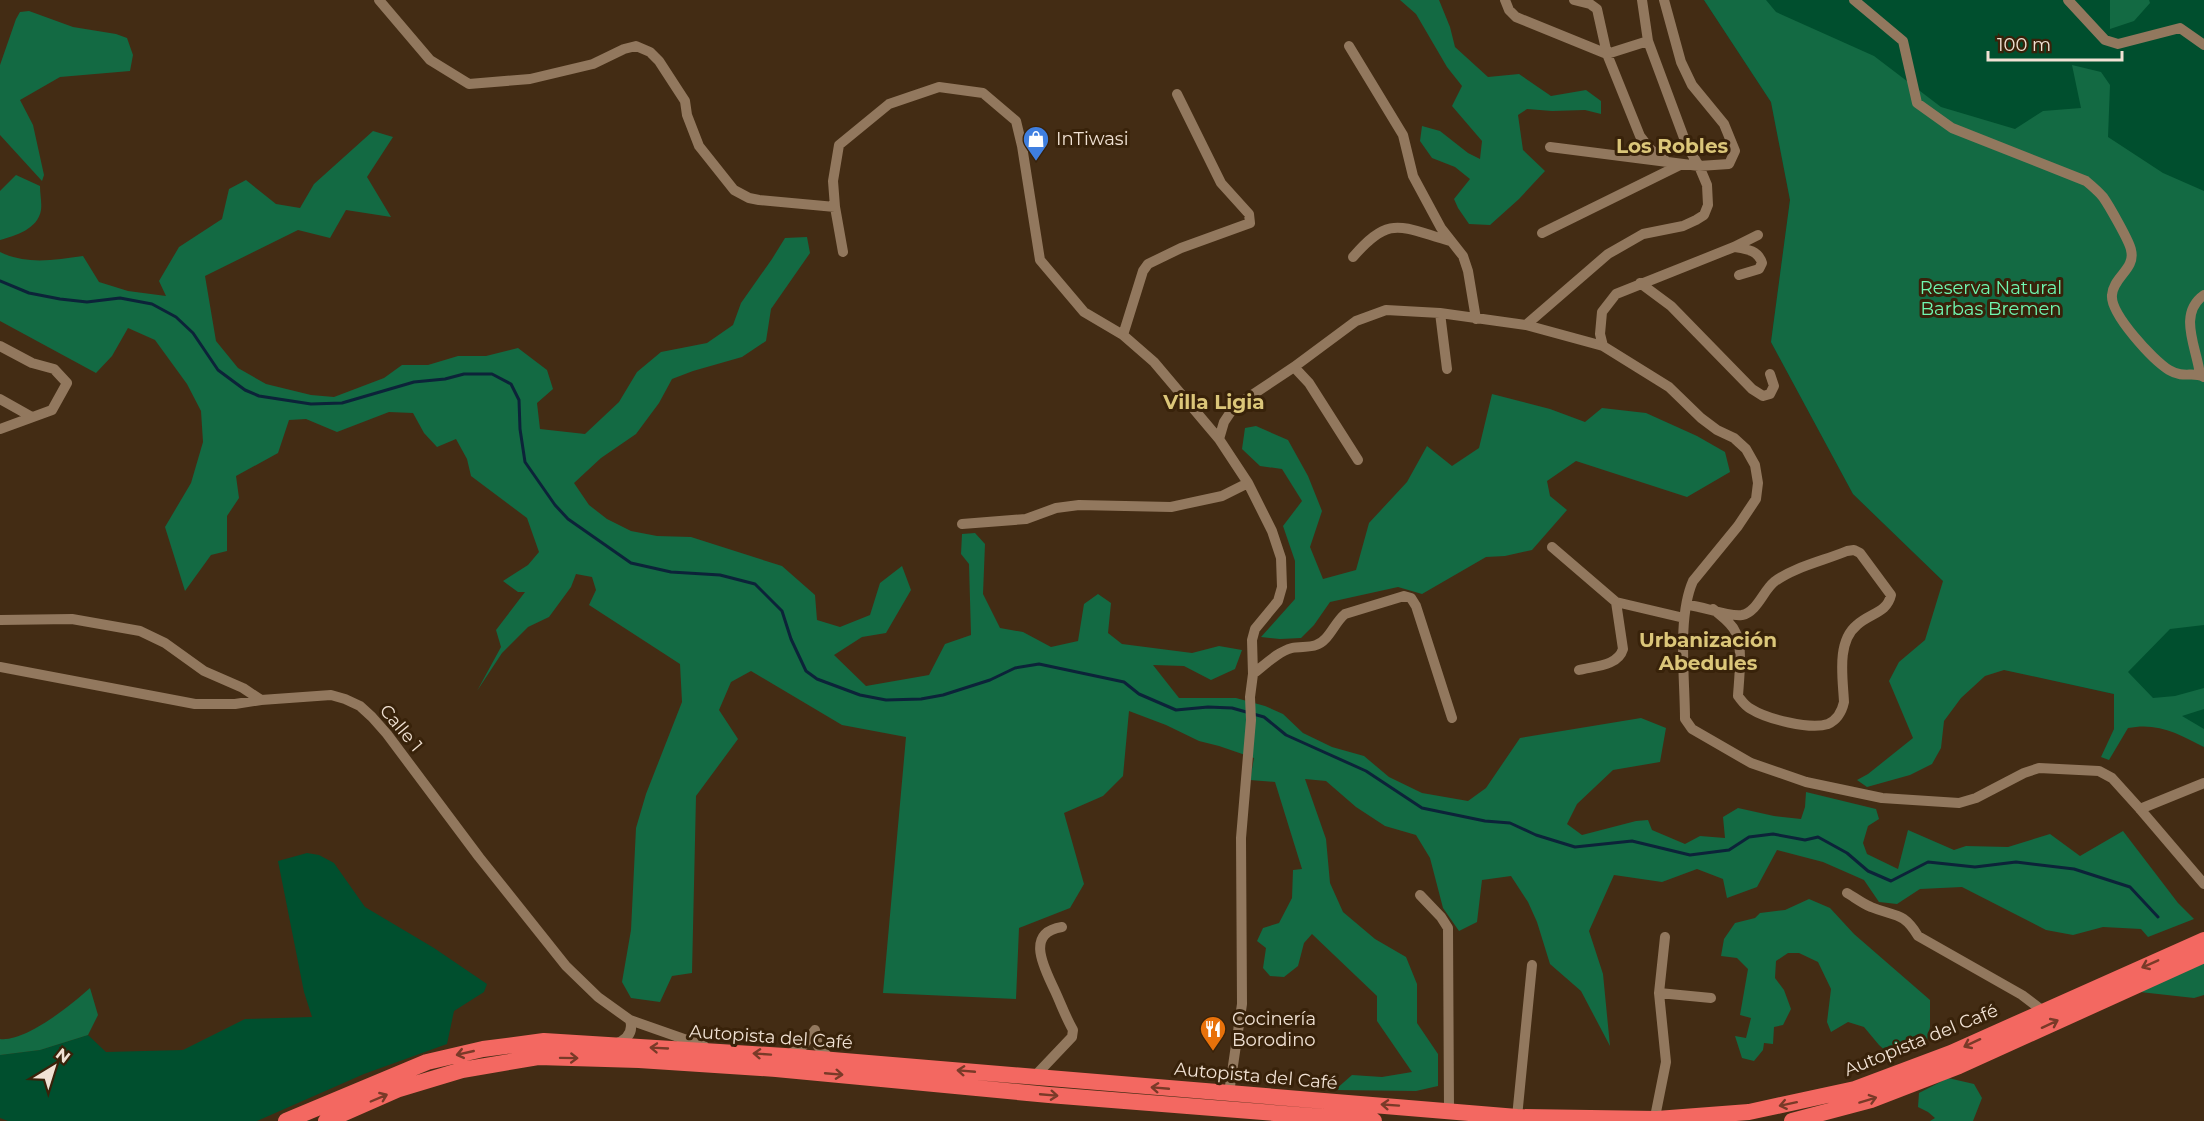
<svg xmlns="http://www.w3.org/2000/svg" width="2204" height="1121" font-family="Montserrat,sans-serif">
	<rect width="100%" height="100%" fill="#432c14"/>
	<path fill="#004f2e" d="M 1704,0 L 2204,0 L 2204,747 L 2114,694 L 1952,658 L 1943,581 L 1853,494 L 1771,342 L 1790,200 L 1771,102 Z
		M 307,853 L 319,855 L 334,863 L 365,907 L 434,948 L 487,984 L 484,992 L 454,1011 L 447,1044 L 364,1074 L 257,1121 L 8,1121 L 0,1118 L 0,1055 L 40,1050 L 88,1035 L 106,1052 L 183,1050 L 245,1019 L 312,1017 L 304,992 L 278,861 Z"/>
	<path fill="#136a43" d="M 1400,0 L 1439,0 L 1450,27 L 1455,47 L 1488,77 L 1519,74 L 1551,96 L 1586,90 L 1601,101 L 1601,114 L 1585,110 L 1552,111 L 1527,109 L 1518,115 L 1523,150 L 1545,171 L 1519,199 L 1490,225 L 1469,224 L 1458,208 L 1454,199 L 1470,179 L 1455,167 L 1432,158 L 1420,141 L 1422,126 L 1440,131 L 1468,153 L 1480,159 L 1482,141 L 1452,106 L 1462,86 L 1447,67 L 1416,14 Z
		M 1704,0 L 1766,0 L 1776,12 L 1874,56 L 1941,107 L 2015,129 L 2043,111 L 2081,108 L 2072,65 L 2101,72 L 2110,85 L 2108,137 L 2163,173 L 2204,191 L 2204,625 L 2170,629 L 2128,672 L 2153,698 L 2175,696 L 2204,688 L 2204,709 L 2182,716 L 2204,729 L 2204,747 C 2179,734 2158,722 2128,728 L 2109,760 L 2101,757 L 2114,729 L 2114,694 L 2004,670 L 1985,676 L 1961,698 L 1944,721 L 1941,748 L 1932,764 L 1910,775 L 1867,787 L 1857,780 L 1868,774 L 1913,738 L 1889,681 L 1899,662 L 1925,640 L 1943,581 L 1853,494 L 1771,342 L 1790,200 L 1771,102 Z
		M 2110,0 L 2149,0 L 2150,3 L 2134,21 L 2110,29 Z
		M 29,11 L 73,27 L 116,34 L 127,38 L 133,55 L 130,71 L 60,77 L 20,100 L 33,125 L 44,175 L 42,181 L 0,135 L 0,65 L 16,19 L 20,12 Z
		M 373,131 L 393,137 L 367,177 L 391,217 L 346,210 L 330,238 L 298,230 L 205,276 L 216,341 L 238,368 L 266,384 L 311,395 L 334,397 L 384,378 L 402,365 L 428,365 L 458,356 L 486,356 L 518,348 L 547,370 L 553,389 L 537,403 L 540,429 L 585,434 L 619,402 L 637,372 L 661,352 L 707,343 L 733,325 L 741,303 L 772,259 L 785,238 L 807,237 L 810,253 L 771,309 L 766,341 L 742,357 L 693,371 L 672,379 L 659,403 L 636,434 L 601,458 L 574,483 L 589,505 L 607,519 L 631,531 L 657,536 L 691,537 L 782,566 L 815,595 L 817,620 L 840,627 L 870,615 L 880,583 L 902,566 L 911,590 L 886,633 L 862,637 L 834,655 L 866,686 L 929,675 L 945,644 L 971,635 L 969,564 L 961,554 L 962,534 L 975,533 L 985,544 L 983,594 L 1000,628 L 1023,632 L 1051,647 L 1078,641 L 1084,604 L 1098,594 L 1111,603 L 1108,633 L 1122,644 L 1192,653 L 1219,646 L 1242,650 L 1235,669 L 1211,680 L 1184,666 L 1153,665 L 1179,698 L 1236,698 L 1265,706 L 1283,714 L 1303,733 L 1332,747 L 1364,756 L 1389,777 L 1422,793 L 1468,801 L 1486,788 L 1520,738 L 1641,718 L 1666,728 L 1660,762 L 1613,770 L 1577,804 L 1567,824 L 1582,835 L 1636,821 L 1648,820 L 1652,830 L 1685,844 L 1700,836 L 1725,838 L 1723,817 L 1738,808 L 1774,816 L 1801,819 L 1805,807 L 1806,792 L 1876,809 L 1879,819 L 1868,826 L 1863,843 L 1867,854 L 1898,869 L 1908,830 L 1954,850 L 1966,846 L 2008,847 L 2050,834 L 2080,856 L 2123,831 L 2178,903 L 2194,919 L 2148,937 L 2141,929 L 2103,927 L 2073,935 L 2046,930 L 1962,887 L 1920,889 L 1897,904 L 1879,902 L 1864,880 L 1823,862 L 1777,850 L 1757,887 L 1727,898 L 1723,879 L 1697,869 L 1662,882 L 1614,875 L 1589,931 L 1603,974 L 1610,1046 L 1581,991 L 1550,964 L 1537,922 L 1528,902 L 1511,876 L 1482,880 L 1477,922 L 1459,931 L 1443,908 L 1430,858 L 1416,835 L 1385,826 L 1356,807 L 1326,781 L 1305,779 L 1326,839 L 1330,883 L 1343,912 L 1375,939 L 1406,957 L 1417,984 L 1417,1023 L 1438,1054 L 1438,1086 L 1416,1091 L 1335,1090 L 1352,1075 L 1382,1077 L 1412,1072 L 1377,1021 L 1377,996 L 1312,934 L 1304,943 L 1298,966 L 1284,977 L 1270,976 L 1263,968 L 1266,948 L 1257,941 L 1263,928 L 1279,923 L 1292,898 L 1293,870 L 1302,869 L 1275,782 L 1250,780 L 1254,758 L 1219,746 L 1199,741 L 1166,725 L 1129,711 L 1123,776 L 1103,796 L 1064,813 L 1084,884 L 1070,908 L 1019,928 L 1016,999 L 883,993 L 906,737 L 842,725 L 751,671 L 731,682 L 719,710 L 738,739 L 696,796 L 692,973 L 672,976 L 660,1002 L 631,998 L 622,982 L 631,930 L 636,828 L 646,794 L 682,702 L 680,664 L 589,605 L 596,590 L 592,577 L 576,574 L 571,587 L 549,617 L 528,627 L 502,653 L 477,691 L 501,647 L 496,630 L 525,592 L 518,592 L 503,581 L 528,565 L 539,552 L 527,518 L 471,476 L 467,459 L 456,439 L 437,447 L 424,433 L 413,413 L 389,412 L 337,432 L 306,419 L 289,420 L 278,453 L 236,476 L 239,498 L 227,516 L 227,551 L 211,555 L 185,591 L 165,527 L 191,483 L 203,442 L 201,411 L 187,384 L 155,340 L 128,328 L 112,356 L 96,373 L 0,321 L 0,252 C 27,265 54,260 83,256 L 99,282 L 128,291 L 166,296 L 159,281 L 179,247 L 222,219 L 229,189 L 246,180 L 276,204 L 300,208 L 314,184 Z
		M 16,175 L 40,186 C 40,194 42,203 41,210 C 38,229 15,236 0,240 L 0,191 Z
		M 1492,394 L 1550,409 L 1585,422 L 1602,408 L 1646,413 L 1697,436 L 1725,452 L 1730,472 L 1687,497 L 1576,461 L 1547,481 L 1550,496 L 1567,510 L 1532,550 L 1505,556 L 1486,557 L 1422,594 L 1398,587 L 1330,602 L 1314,625 L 1301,638 L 1280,639 L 1261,637 L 1295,599 L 1295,561 L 1283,526 L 1302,501 L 1282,469 L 1260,466 L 1242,449 L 1245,428 L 1256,426 L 1288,440 L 1308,476 L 1322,511 L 1310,547 L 1323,579 L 1356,570 L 1369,523 L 1407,482 L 1427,446 L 1452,466 L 1479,448 Z
		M 1809,899 L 1830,908 L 1854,934 L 1930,1000 L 1930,1027 L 1927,1040 L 1909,1051 L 1889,1054 L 1879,1045 L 1864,1027 L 1848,1022 L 1831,1032 L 1827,1022 L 1831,989 L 1818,962 L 1799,953 L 1788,953 L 1776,961 L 1775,978 L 1784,990 L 1791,1009 L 1783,1025 L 1774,1027 L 1773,1044 L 1764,1043 L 1763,1050 L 1754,1061 L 1742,1058 L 1735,1036 L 1746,1038 L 1751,1018 L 1740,1015 L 1748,969 L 1737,958 L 1721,956 L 1724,939 L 1735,923 L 1755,918 L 1760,913 L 1785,910 Z
		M 2204,963 L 2204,995 L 2194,998 L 2140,992 Z
		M 90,988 L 98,1015 L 88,1035 L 40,1050 L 0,1055 L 0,1039 C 26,1042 71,1005 90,988 Z
		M 1948,1078 L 1974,1084 L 1982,1098 L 1973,1121 L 1930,1121 L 1935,1118 L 1928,1112 L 1918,1107 L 1919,1093 Z"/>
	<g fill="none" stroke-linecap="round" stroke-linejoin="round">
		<path stroke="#0c2339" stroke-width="3" d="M 0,281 L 29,293 L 60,299 L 87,302 L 120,298 L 152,304 L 176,317 L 193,333 L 218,370 L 245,390 L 259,396 L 311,404 L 342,403 L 414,382 L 445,379 L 464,374 L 492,374 L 511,384 L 519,400 L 520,429 L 525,462 L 555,505 L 568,519 L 631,563 L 671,572 L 720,575 L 755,584 L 782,611 L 791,639 L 806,671 L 817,679 L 860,695 L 886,700 L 921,699 L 943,695 L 990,680 L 1015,668 L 1039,664 L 1124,682 L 1139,694 L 1176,710 L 1208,707 L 1232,708 L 1264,717 L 1286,735 L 1366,771 L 1422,808 L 1485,821 L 1510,823 L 1536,835 L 1575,847 L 1632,841 L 1690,855 L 1729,850 L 1749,837 L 1773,834 L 1805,840 L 1818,837 L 1847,853 L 1868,871 L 1891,881 L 1928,862 L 1975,867 L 2016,862 L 2074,869 L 2130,887 L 2158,917"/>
		<path stroke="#92785e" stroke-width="10" d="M 379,0 L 430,60 L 469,84 L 530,79 L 593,64 L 624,49 L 636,46 L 650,52 L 659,61 L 685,101 L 687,115 L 699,146 L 734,190 L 749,198 L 759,200 L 835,207
			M 1505,0 L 1509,10 L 1516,17 L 1607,54 L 1648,41
			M 1574,0 L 1590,4 L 1597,9 L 1607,54 L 1640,136 L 1650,149 L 1666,161
			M 1854,0 L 1903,41 L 1917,103 L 1952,128 L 2086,181 C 2092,186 2098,191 2103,197 C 2108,204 2130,242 2131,250 C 2136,269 2113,277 2112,295 C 2110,314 2153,360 2169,370 C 2184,379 2193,371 2204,377
			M 2068,0 L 2105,40 L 2118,44 L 2180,28 L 2204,45
			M 1349,46 L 1403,135 L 1413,176 L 1441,228 L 1463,256 L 1468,271 L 1476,319
			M 1550,147 L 1699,166 L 1729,164 L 1735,151 L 1724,124 L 1692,85 L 1681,62 L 1664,0
			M 1542,233 L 1682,164
			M 1734,247 C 1746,249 1758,250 1762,263 L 1759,269 L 1739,275
			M 843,252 L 835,207 L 833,181 L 839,145 L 889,104 L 939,87 L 983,93 L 1016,121 L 1022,146 L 1040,260 L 1084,312 L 1123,335 L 1154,362 L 1219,439 L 1248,483 L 1272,531 L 1281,558 L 1282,587 L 1278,601 L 1255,629 L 1252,640 L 1253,674 L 1250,697 L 1251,720 L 1241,838 L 1242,1004 L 1229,1093
			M 1353,257 C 1390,214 1400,227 1450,241
			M 1640,283 L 1671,306 L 1752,389 L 1763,396 L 1770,394 L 1774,386 L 1770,374
			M 1440,313 L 1447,369
			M 1526,325 L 1608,254 L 1643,234 L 1683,226 L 1696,220 L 1704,215 L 1708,205 L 1707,185 L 1699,166 L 1687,146 L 1648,41 L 1642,0
			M 1123,335 L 1143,271 L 1148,264 L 1181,248 L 1250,223 L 1249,214 L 1221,183 L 1177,94
			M 0,346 L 32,363 L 54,369 L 67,383 L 52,410 L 0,429
			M 1603,346 L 1600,334 L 1602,312 L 1616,294 L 1734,247 L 1758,235
			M 1294,367 L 1309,383 L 1358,460
			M 2200,375 C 2197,348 2177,314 2204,295
			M 0,399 L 32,417
			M 1219,439 L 1224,422 L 1234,407 L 1294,367 L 1356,321 L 1386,310 L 1440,313 L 1526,325 L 1603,346 L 1669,387 L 1701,418 L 1717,430 L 1734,438 L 1746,449 L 1755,465 L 1758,483 L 1756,499 L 1738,526 L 1693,581 C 1677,617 1685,679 1685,719 L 1692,729 L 1751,763 L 1806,782 L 1882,798 L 1959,803 L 1976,798 L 2024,773 L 2039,768 L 2099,771 L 2112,778 L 2140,809 L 2204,884
			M 962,524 L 1026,519 L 1056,508 L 1079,505 L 1171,507 L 1222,496 L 1248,483
			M 1552,547 L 1616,602 L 1684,618
			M 1687,605 C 1704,606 1726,617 1742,615 C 1757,612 1763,591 1774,582 C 1794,567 1823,561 1847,551 L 1854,550 L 1860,553 L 1891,595 C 1887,613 1870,613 1857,625 C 1836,642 1843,679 1844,702 C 1842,711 1837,720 1828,724 C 1810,730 1767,719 1751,709 C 1745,706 1742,701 1738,696 C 1739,679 1743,648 1736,633 C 1732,623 1721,616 1713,609
			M 0,620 L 72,619 L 140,631 L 165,643 L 204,671 L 243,688 L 261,700
			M 0,667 L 195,704 L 235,704 L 261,700 L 331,695 L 345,699 L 360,706 L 372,717 L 387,734 L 479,857 L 566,966 L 598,997 L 630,1020 L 704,1046
			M 1579,670 C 1595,666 1618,666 1623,649 L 1616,602
			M 1253,674 C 1265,665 1277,652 1292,648 C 1300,646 1309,648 1316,645 C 1329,641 1334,623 1345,614 L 1404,596 L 1411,598 L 1416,606 L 1452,718
			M 2140,809 L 2204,783
			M 1847,893 C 1854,897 1863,904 1871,907 C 1895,917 1903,911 1918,936 L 2022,995 L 2043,1011
			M 1420,895 L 1441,917 L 1448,928 L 1449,1110
			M 1659,993 L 1711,998
			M 815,1030 L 818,1046 L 831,1060
			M 615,1044 C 626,1040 634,1033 630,1020
			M 786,1056 L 802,1047 L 815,1030
			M 1034,1077 L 1072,1037 L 1073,1030 C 1066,1018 1061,1004 1055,991 C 1045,969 1024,933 1062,927
			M 1517,1117 L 1532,965
			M 1657,1119 L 1656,1112 L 1666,1062 L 1659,993 L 1665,937"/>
		<path stroke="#f36861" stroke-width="16" d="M 286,1121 L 427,1062 L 483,1049 L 544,1041 L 785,1056 L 1517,1117 L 1657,1119 L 1749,1112 L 1855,1089 L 1951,1053 L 2204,940
			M 326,1121 L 399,1089 L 462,1070 L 538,1057 L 639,1060 L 776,1069 L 1049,1095 L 1374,1121
			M 1792,1121 L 1871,1100 L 1959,1066 L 2204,955"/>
	</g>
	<defs><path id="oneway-shaft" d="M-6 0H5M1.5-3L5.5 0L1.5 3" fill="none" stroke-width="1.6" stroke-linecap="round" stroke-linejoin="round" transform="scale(1.5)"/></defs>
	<g stroke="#793a28">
		<use href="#oneway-shaft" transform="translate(2150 964) rotate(156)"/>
		<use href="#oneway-shaft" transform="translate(2050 1024) rotate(-25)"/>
		<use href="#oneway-shaft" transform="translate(1972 1043) rotate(155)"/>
		<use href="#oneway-shaft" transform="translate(659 1048) rotate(-177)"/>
		<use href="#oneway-shaft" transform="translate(465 1053) rotate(167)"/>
		<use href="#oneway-shaft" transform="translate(762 1054) rotate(-176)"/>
		<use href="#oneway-shaft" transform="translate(569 1058) rotate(1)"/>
		<use href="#oneway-shaft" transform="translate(966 1071) rotate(-175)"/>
		<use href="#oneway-shaft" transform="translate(834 1074) rotate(5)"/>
		<use href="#oneway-shaft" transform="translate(1160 1088) rotate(-175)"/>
		<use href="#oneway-shaft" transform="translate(1049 1095) rotate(5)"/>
		<use href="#oneway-shaft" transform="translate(379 1098) rotate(-23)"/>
		<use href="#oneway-shaft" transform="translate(1868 1100) rotate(-17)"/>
		<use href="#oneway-shaft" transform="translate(1788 1104) rotate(168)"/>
		<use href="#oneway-shaft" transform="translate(1390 1105) rotate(-176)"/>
	</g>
	<defs>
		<g id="shop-pin" transform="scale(1.35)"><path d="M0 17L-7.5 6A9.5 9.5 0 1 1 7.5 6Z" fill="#3f7fe0" stroke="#38220a"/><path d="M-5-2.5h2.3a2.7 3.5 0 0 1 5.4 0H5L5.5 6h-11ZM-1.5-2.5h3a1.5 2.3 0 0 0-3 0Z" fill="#fff"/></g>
		<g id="restaurant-pin" transform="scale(1.35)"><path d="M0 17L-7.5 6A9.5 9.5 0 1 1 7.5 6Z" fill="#e8710a" stroke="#38220a"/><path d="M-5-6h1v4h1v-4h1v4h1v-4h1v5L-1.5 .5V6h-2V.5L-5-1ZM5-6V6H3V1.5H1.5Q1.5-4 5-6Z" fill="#fff"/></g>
	</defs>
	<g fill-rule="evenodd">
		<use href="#shop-pin" x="1036" y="139"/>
		<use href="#restaurant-pin" x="1213" y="1029"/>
	</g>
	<g text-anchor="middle" stroke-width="6" stroke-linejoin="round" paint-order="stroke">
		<g font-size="18" fill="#f1e2d4" stroke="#38220a" text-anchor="start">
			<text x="1056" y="145">InTiwasi</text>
			<text x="1232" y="1025">Cocinería<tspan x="1232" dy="21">Borodino</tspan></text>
		</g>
		<g font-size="18" fill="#70f8b1" stroke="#38220a">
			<text x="1991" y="294">Reserva Natural<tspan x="1991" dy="21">Barbas Bremen</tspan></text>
		</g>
		<g font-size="18" fill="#f1e2d4" stroke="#38220a">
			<text transform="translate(401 728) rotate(50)" y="6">Calle 1</text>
			<text transform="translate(771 1037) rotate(4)" y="6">Autopista del Café</text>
			<text transform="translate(1921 1040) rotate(-22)" y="6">Autopista del Café</text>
			<text transform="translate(1256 1076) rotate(5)" y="6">Autopista del Café</text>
		</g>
		<g font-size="20" font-weight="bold" fill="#dbc679" stroke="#38220a">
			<text x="1672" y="153">Los Robles</text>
			<text x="1214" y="409">Villa Ligia</text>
			<text x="1708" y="647">Urbanización<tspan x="1708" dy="23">Abedules</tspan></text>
		</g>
	</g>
	<g transform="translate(54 1067) rotate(38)" stroke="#38220a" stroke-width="4.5" paint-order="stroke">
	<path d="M0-4.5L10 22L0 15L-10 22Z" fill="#f1e2d4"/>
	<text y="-9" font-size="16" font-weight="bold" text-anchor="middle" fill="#f1e2d4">N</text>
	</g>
	<path d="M1988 51v9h134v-9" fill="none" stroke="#f1e2d4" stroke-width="3"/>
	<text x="1997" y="51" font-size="18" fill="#f1e2d4" stroke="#38220a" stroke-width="4.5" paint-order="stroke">100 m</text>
</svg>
